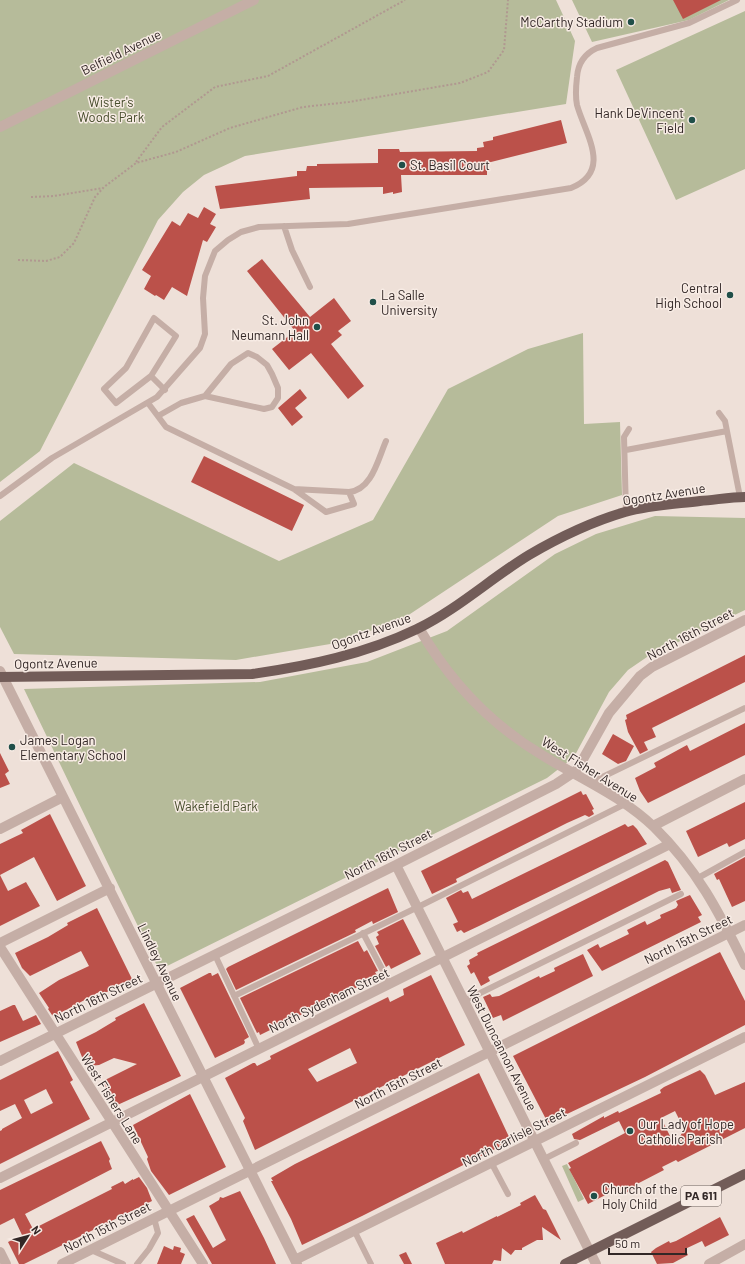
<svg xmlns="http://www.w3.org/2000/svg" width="745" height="1264" font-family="Barlow,sans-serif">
	<rect width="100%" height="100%" fill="#eee0d8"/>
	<path fill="#b6bb9a" d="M 0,0 L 556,0 L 575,41 L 566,104 L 245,156 L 204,175 L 183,192 L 158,220 L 40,451 L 0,482 Z
		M 572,0 L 729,0 L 689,20 L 592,42 Z
		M 745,11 L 745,169 L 676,200 L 616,70 Z
		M 583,333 L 584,424 L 620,422 L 622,495 L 558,516 L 401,620 L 336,643 L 236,660 L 14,654 L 0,627 L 0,521 L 74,463 L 279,561 L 373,520 L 448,389 L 528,349 Z
		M 655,516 L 745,518 L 745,610 L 647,657 L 628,670 L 609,692 L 574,757 L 547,778 L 159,970 L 24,689 L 260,682 L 367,662 L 447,631 L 555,554 L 596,534 Z
		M 567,1164 L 584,1199 L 578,1202 L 562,1166 Z"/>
	<path fill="#bb514a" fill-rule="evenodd" d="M 673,0 L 721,0 L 683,19 Z
		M 561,120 L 567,143 L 487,163 L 487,175 L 401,175 L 402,192 L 393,194 L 393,192 L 383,194 L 383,187 L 309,188 L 310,199 L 220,209 L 215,186 L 297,176 L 297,171 L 306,171 L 307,166 L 317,166 L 317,164 L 378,163 L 378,149 L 399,149 L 400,152 L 477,151 L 477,148 L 484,147 L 483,142 L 493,140 L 493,137 Z
		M 204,207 L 216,214 L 210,224 L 216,227 L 207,242 L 203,240 L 187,296 L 172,287 L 164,300 L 156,295 L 155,296 L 144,289 L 151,276 L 142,270 L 172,221 L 180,226 L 188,213 L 198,218 Z
		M 262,259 L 310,317 L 334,298 L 351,321 L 338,331 L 342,335 L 331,344 L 364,386 L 348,399 L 311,353 L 289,370 L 272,349 L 295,331 L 247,271 Z
		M 300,389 L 307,398 L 295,408 L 303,417 L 292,426 L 278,408 Z
		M 204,456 L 304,505 L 292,531 L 191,482 Z
		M 745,655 L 745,682 L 652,728 L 656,737 L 644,742 L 648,750 L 640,754 L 628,732 L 625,720 L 627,719 L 626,715 Z
		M 745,723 L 745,755 L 648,803 L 640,791 L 635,778 L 656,767 L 654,763 L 687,745 L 690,751 Z
		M 613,734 L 634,746 L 626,761 L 618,764 L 602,754 Z
		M 0,753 L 9,771 L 5,774 L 10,784 L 0,788 Z
		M 581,791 L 583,795 L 586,794 L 594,809 L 592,810 L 594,814 L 589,817 L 585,815 L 567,823 L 456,879 L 457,882 L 432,894 L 421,871 Z
		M 745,802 L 745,839 L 729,847 L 727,843 L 698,857 L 686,831 Z
		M 50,814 L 86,886 L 57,901 L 34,857 L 0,875 L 0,844 L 23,833 L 21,830 Z
		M 625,824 L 628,827 L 633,825 L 637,829 L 647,844 L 479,926 L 464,933 L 461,930 L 457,932 L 453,924 L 458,922 L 446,898 L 461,890 L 463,893 L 468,891 L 472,899 Z
		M 745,857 L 745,901 L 732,907 L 719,879 L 717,880 L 714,874 Z
		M 665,860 L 668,862 L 681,890 L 672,893 L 670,888 L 659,891 L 488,977 L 490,981 L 481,986 L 474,972 L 471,974 L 467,966 L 470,964 L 469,960 L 478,955 L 477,953 Z
		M 0,875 L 8,891 L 26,882 L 40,906 L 0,926 Z
		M 388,888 L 398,912 L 373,924 L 372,921 L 355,930 L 356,932 L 236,990 L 226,969 L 228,967 Z
		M 690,895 L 702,915 L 698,917 L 701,922 L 695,925 L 602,971 L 587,950 L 598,944 L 600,948 L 629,934 L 627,930 L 645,921 L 647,925 L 661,918 L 660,915 L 676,908 L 678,905 L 676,901 Z
		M 97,908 L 133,981 L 110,993 L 109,991 L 102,994 L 101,991 L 68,1009 L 60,1013 L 63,1019 L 52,1015 L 48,1009 L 49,1008 L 39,993 L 59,980 L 89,966 L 81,951 L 30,976 L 22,968 L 15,953 L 48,937 L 68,925 L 67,923 Z
		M 403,919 L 421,954 L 391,969 L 389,965 L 386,967 L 375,946 L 379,944 L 376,937 L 379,935 L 377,932 Z
		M 358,941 L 364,952 L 367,950 L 378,971 L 375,972 L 378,977 L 260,1035 L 259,1032 L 257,1033 L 240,998 Z
		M 720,952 L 745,1001 L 745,1025 L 645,1077 L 548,1123 L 513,1056 Z
		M 583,954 L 593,976 L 503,1021 L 501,1015 L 493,1018 L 483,997 L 490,994 L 492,997 L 499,996 L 539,976 L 540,978 L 555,971 L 554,968 Z
		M 209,973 L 211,973 L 212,976 L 218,973 L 249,1037 L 244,1040 L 245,1042 L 244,1044 L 215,1058 L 180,988 Z
		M 431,975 L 465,1045 L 255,1150 L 243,1121 L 245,1118 L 225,1078 L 253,1063 L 255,1063 L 257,1066 L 271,1059 L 270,1056 L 388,997 L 390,1002 L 404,995 L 403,989 ZM 350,1048 L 357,1063 L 317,1082 L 308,1069 Z
		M 144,1003 L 181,1076 L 113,1107 L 103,1081 L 137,1064 L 114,1058 L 99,1065 L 89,1066 L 82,1057 L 76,1042 L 96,1032 L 116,1020 L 115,1018 Z
		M 13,1005 L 15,1005 L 23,1021 L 36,1015 L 41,1024 L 0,1042 L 0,1011 Z
		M 58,1051 L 73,1080 L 70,1082 L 90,1119 L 0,1164 L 0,1131 L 2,1130 L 2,1129 L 22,1118 L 15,1104 L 0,1111 L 0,1080 ZM 46,1089 L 53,1103 L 31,1114 L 24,1100 Z
		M 700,1070 L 705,1075 L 715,1095 L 745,1082 L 745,1128 L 678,1162 L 676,1160 L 662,1167 L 664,1170 L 637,1184 L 639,1187 L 621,1195 L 620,1192 L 617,1194 L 615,1190 L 588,1204 L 569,1169 L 571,1168 L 568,1163 L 625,1133 L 619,1121 L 580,1140 L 574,1139 L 572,1134 L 604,1116 L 604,1118 L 618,1111 L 619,1113 L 661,1093 L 660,1090 L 664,1087 ZM 675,1111 L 684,1129 L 675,1146 L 661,1118 Z
		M 479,1073 L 511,1141 L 362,1216 L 302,1245 L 291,1219 L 271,1181 L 273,1181 L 271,1178 L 295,1164 Z
		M 190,1094 L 226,1167 L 169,1195 L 151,1171 L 147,1159 L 148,1157 L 133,1125 Z
		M 101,1141 L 110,1159 L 109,1161 L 112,1169 L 25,1214 L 33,1229 L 112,1189 L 111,1187 L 123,1181 L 125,1184 L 133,1179 L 133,1180 L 139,1177 L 147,1188 L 152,1201 L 24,1264 L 19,1264 L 8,1242 L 22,1235 L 14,1218 L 0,1225 L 0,1190 Z
		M 240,1191 L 264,1238 L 276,1264 L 212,1264 L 186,1219 L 194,1215 L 213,1248 L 226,1240 L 209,1206 L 219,1200 L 220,1197 L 223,1198 Z
		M 535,1195 L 543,1209 L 546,1210 L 561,1240 L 542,1227 L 543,1240 L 537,1240 L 522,1248 L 522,1250 L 515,1250 L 511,1255 L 502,1248 L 501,1261 L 494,1260 L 492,1264 L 445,1264 L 436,1243 L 462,1231 L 463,1233 L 497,1216 L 497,1217 L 521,1205 L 520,1203 Z
		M 720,1217 L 729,1235 L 705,1247 L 702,1241 L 685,1249 L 688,1255 L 673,1263 L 657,1264 L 651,1252 L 656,1248 L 669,1241 L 670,1243 L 676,1241 Z
		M 164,1246 L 173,1250 L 174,1246 L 181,1248 L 180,1252 L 185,1254 L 181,1264 L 157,1264 Z
		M 406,1252 L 412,1264 L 404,1264 L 399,1255 Z"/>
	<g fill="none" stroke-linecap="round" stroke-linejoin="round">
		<path stroke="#b09890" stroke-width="2" stroke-dasharray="2 2" stroke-linecap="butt" d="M 136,162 L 162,127 L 215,87 L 268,76 L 405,0
			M 31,197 L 54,196 L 103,188
			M 18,260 L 46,261 L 60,257 L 74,243 L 95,197 L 104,187 L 136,163 L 176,152 L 230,128 L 303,107 L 349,102 L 460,83 L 488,72 L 504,50 L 508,0"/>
		<path stroke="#c5aea6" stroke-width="6" d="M 284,226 L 292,250 L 310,287
			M 151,376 L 116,403 L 104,389 L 126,368 L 154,318 L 176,336 L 151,376 L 165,390
			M 148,403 L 166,427 L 294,489 L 326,512 L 354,504 L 349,492 L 294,489
			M 719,413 L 725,421 L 740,497
			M 158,416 L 181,403 L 205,396 L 264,409 L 272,407 L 278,398 L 278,388 L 272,374 L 267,365 L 257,357 L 248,353 L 231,364 L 205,396
			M 626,450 L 727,431
			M 349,492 C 372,490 378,459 386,441
			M 0,496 L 52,458 L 157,397 L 200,348 L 205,334 L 203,298 L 205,276 L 215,251 L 228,240 L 241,232 L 259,227 L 348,224 L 571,188 C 613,171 585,134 577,105 C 575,96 576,86 577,77 C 578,63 584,54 597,48 L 689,23 L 737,0
			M 626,512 L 624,437 L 629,429
			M 590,783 L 745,708
			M 698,878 L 745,852
			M 363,933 L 390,984
			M 215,955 L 259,1049
			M 234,996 L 418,907 L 625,804
			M 464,1001 L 681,894
			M 544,1159 L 576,1143
			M 492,1164 L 508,1194
			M 354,1230 L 371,1264
			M 91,1250 L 123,1264
			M 137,1264 L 149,1249 L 158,1233 L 154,1218"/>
		<path stroke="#c5aea6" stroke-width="10" d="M 419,628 C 449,680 490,724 542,755 C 579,778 622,796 654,827 C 697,869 719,912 745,965
			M 0,671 L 297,1264
			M 653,826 L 745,779
			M 0,829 L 63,797
			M 396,865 L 596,1264
			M 0,943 L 110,888
			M 0,947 L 203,1264
			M 0,1061 L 396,865 L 556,784 L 577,770 L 609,713 L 640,676 L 652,667 L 745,620
			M 0,1178 L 670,844
			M 0,1252 L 6,1264
			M 295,1260 L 745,1037
			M 62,1264 L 745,925"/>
		<path stroke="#c5aea6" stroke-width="10" d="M 0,127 L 254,0
			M 709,1264 L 745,1244"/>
		<path stroke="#725c58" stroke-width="10" d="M 0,677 L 252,674 C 309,666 365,654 417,629 C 458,609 491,578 529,555 C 558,538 591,522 625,512 C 649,505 675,504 700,501 C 715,500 730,497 745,497
			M 565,1264 L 745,1174"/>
	</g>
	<g fill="#204f49" stroke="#f7ebe4" stroke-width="1.5">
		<circle cx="631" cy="22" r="4"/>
		<circle cx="692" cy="120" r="4"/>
		<circle cx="402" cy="165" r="4"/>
		<circle cx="730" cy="295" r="4"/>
		<circle cx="373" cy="302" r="4"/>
		<circle cx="317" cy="327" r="4"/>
		<circle cx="12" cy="747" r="4"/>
		<circle cx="630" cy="1131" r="4"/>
		<circle cx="594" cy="1196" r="4"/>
	</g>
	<g text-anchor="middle" stroke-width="3" stroke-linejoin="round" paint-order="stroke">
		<rect fill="#f7ebe4" stroke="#6d625f" stroke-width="1" x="681" y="1186" width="40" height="20" rx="3"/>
		<g font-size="12" font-weight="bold" fill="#322726">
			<text x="701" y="1200">PA 611</text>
		</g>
		<g font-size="13" fill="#322726" stroke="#f7ebe4" text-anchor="start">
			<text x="623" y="27" text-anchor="end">McCarthy Stadium</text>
			<text x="684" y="118" text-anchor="end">Hank DeVincent<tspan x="684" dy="15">Field</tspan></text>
			<text x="410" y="170">St. Basil Court</text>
			<text x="722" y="293" text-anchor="end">Central<tspan x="722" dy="15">High School</tspan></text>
			<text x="381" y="300">La Salle<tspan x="381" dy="15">University</tspan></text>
			<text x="309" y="325" text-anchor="end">St. John<tspan x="309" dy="15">Neumann Hall</tspan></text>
			<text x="20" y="745">James Logan<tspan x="20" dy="15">Elementary School</tspan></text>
			<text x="638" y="1129">Our Lady of Hope<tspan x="638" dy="15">Catholic Parish</tspan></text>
			<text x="602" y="1194">Church of the<tspan x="602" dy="15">Holy Child</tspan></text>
		</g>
		<g font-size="13" fill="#322726" stroke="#f7ebe4">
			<text transform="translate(121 52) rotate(-26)" y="5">Belfield Avenue</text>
			<text transform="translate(664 494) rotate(-9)" y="5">Ogontz Avenue</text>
			<text transform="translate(371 631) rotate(-20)" y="5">Ogontz Avenue</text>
			<text transform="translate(690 634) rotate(-28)" y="5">North 16th Street</text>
			<text transform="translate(56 663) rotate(-1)" y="5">Ogontz Avenue</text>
			<text transform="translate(590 769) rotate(32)" y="5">West Fisher Avenue</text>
			<text transform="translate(388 854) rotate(-27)" y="5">North 16th Street</text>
			<text transform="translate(688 939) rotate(-26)" y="5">North 15th Street</text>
			<text transform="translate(160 962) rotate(64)" y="5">Lindley Avenue</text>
			<text transform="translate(98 998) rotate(-26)" y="5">North 16th Street</text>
			<text transform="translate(329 1000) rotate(-26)" y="5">North Sydenham Street</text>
			<text transform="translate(502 1048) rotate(63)" y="5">West Duncannon Avenue</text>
			<text transform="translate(398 1083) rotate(-27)" y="5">North 15th Street</text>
			<text transform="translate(112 1099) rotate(58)" y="5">West Fishers Lane</text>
			<text transform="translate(514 1137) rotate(-27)" y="5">North Carlisle Street</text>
			<text transform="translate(107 1227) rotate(-27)" y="5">North 15th Street</text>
		</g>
		<g font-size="13" fill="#474d2c" stroke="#f7ebe4">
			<text x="111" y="107">Wister's<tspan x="111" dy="15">Woods Park</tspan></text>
			<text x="216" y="811">Wakefield Park</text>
		</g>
	</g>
	<g transform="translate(28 1236) rotate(54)" stroke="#f7ebe4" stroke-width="3" paint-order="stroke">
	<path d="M0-3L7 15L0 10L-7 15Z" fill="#322726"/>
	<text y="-6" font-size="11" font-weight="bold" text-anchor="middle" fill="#322726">N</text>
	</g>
	<path d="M609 1248v6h77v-6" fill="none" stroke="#322726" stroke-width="2"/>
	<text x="615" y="1248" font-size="12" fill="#322726" stroke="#f7ebe4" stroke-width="3" paint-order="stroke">50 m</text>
</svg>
